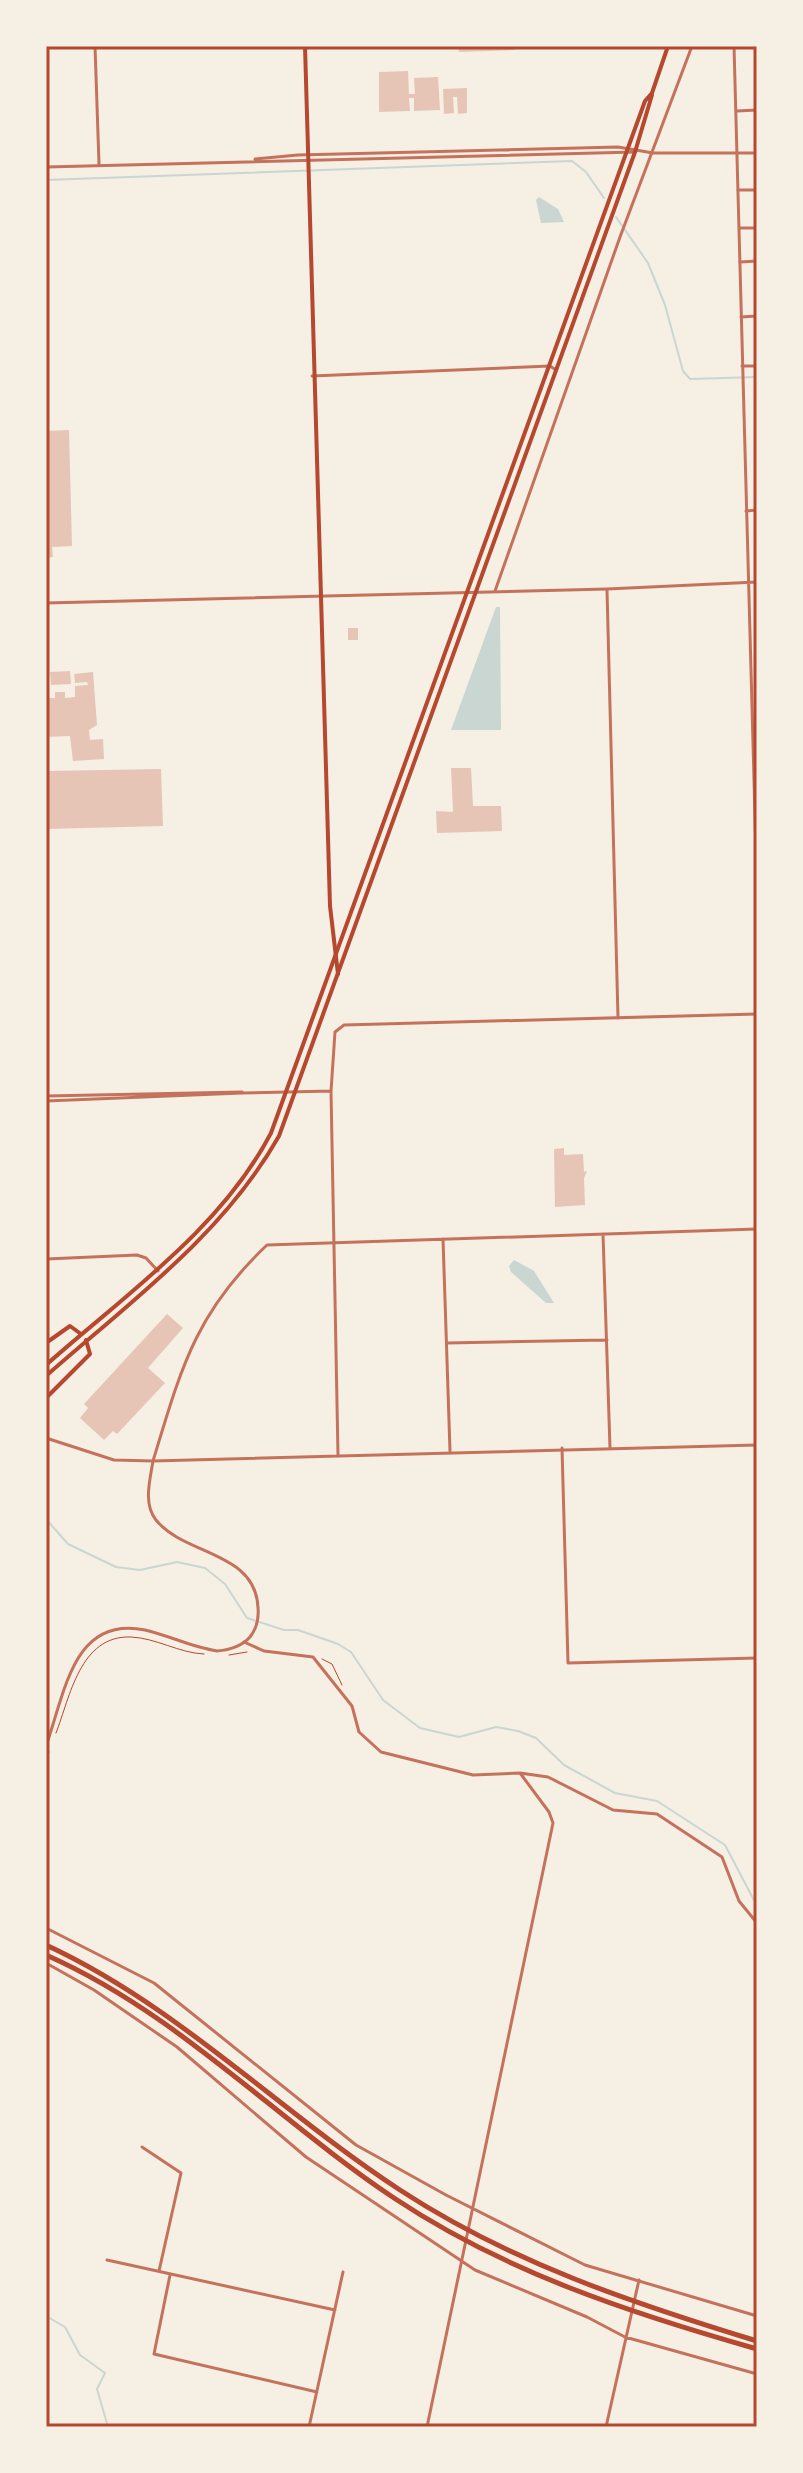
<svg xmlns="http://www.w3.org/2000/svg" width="803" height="2473" font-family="'IBM Plex Sans',sans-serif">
	<rect width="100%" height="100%" fill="#f6efe4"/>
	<path fill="#c9d6d2" d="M 539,197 L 558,209 L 564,222 L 541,223 L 536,200 Z
		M 496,607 L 500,607 L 501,730 L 451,730 Z
		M 514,1260 L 534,1271 L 554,1303 L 546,1303 L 511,1272 L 509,1266 Z"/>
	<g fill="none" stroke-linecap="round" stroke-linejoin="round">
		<path stroke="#c9d6d2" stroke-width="2" d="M 46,180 L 572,161 L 586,172 L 604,198
			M 616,217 L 648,263 L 665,305 L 683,371 L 690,379 L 757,377
			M 46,1519 L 68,1544 L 116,1567 L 140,1570 L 177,1562 L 205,1568 L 225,1584 L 247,1618 L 284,1630 L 298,1630 L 338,1644 L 351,1652 L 383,1700 L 420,1728 L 459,1737 L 496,1727 L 518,1731 L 536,1738 L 564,1765 L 615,1793 L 657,1801 L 725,1845 L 757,1906
			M 46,2316 L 65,2327 L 80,2355 L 105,2373 L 97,2389 L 108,2427"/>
	</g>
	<path fill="#e6c5b7" d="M 458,46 L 515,46 L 515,50 L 459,52 Z
		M 408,71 L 409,94 L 415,94 L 414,78 L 438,77 L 440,110 L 414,111 L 414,98 L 409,98 L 410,111 L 379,112 L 379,72 Z
		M 467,88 L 467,113 L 458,114 L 457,97 L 453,97 L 454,113 L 444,114 L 443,89 Z
		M 69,430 L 72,546 L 52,547 L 53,557 L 46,558 L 46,431 Z
		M 348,628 L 358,628 L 358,640 L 348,640 Z
		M 70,671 L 71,684 L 51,685 L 50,672 Z
		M 93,672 L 97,725 L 89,730 L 90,740 L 103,739 L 104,759 L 73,761 L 70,736 L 46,737 L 46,698 L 55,698 L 55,692 L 65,692 L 65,698 L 75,697 L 75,686 L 88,685 L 87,682 L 75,683 L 74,674 Z
		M 451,768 L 471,768 L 473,806 L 501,806 L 502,831 L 437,833 L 436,811 L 453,812 Z
		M 161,769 L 163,826 L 46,829 L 46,771 Z
		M 564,1148 L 564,1155 L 583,1154 L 584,1172 L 587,1171 L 584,1178 L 585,1205 L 555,1207 L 554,1149 Z
		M 167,1314 L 183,1328 L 148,1368 L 165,1383 L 117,1434 L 113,1431 L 104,1440 L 80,1418 L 88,1408 L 84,1404 Z"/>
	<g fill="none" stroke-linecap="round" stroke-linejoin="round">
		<path stroke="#b5482f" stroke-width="1" d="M 229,1655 L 247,1652
			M 322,1659 L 332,1664 L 342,1685
			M 56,1733 C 70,1697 80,1635 131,1637 C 156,1638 179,1653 204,1654
			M 46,1759 L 49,1752"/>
		<path stroke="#c5725c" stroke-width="3" d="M 95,46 L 99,164
			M 737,111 L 757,110
			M 738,190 L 757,190
			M 740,228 L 757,228
			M 740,262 L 757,261
			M 741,317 L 757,316
			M 742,366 L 757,366
			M 312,376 L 550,366 L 556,370
			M 746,511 L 757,510
			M 607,590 L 618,1018
			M 495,591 L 620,237 L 692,46
			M 46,1096 L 242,1092
			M 46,1101 L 242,1093
			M 603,1234 L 610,1448
			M 443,1239 L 450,1451
			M 46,1259 L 137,1255 L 146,1258 L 158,1271
			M 447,1343 L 607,1340
			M 562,1448 L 568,1663 L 757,1658
			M 153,1461 C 181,1369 195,1313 267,1245 L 757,1229
			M 244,1642 L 264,1651 L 313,1657 L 352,1706 L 359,1732 L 381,1752 L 473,1775 L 520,1773 L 548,1777 L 613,1810 L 657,1814 L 722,1857 L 739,1901 L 757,1923
			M 46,1928 L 154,1983 L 356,2145 L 446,2195 L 585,2265 L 757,2316
			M 46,1963 L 94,1990 L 177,2047 L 306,2157 L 475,2270 L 587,2317 L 625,2337 L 757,2374
			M 142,2147 L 181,2173 L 159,2271
			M 107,2260 L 335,2310
			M 170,2275 L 154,2354 L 317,2392
			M 309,2427 L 343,2272
			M 427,2427 L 553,1823 L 549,1812 L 520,1773
			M 606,2427 L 639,2280"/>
		<path stroke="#c5725c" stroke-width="3" d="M 734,46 L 757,890
			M 255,159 L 298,155 L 618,147 L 653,153 L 757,153
			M 46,167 L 635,152
			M 46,603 L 607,589 L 757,582
			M 242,1093 L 331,1091
			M 46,1438 L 114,1460 L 153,1461 L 757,1445
			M 338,1455 L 331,1091 L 335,1032 L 344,1025 L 757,1014
			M 46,1746 C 65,1693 73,1615 145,1630 C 170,1636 192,1647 217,1651 C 229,1650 241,1647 250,1637 C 257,1628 259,1619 258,1608 C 256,1551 185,1556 156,1520 C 143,1504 150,1480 153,1461"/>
		<path stroke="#b5482f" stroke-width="4" d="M 305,46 L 330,906 L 338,974"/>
		<path stroke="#b5482f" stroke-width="4" d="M 46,1343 L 70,1326 L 81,1334
			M 46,1365 C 126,1294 221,1229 271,1133 L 645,101 L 652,93 L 668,46
			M 46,1376 C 130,1302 223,1235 279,1136 L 635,152 L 652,95
			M 46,1398 L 90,1354 L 86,1340"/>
		<path stroke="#b5482f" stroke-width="5" d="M 46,1945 C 178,2006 279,2111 400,2190 C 510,2262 632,2303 757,2341
			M 46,1955 C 176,2012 277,2120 394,2198 C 505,2272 630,2313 757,2349"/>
	</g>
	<rect width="803" height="2473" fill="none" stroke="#f6efe4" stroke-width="96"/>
	<rect x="48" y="48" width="707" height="2377" fill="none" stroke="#b5482f" stroke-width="3"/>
</svg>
